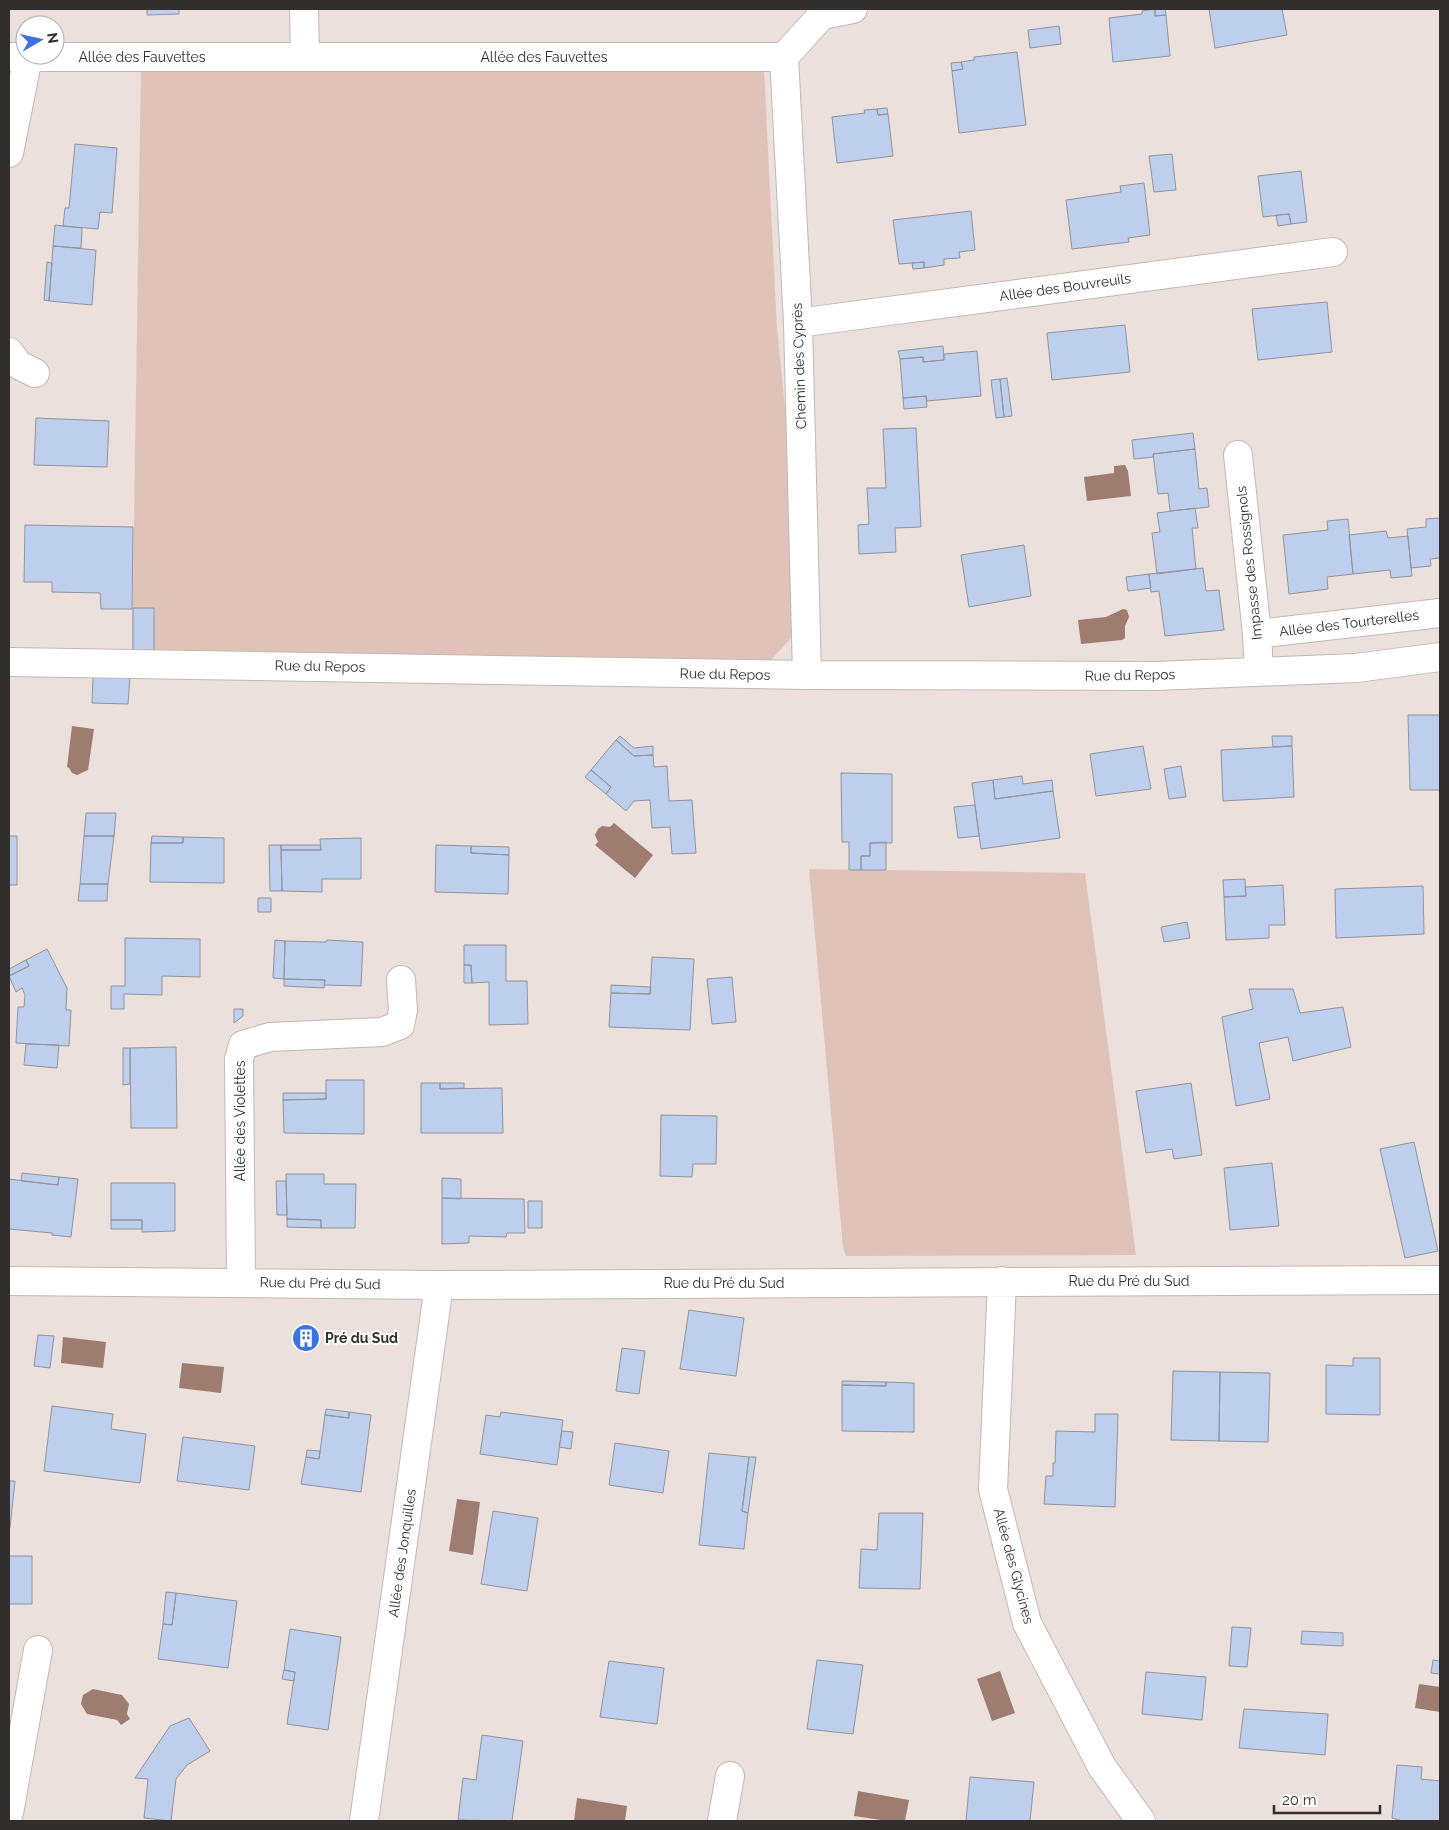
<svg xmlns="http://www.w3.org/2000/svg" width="1449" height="1830" font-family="Raleway,sans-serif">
	<rect width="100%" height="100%" fill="#ebe0dc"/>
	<path fill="#dfc3b9" d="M 141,66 L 764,70 L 777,329 L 789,446 L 794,635 L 768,663 L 132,649 Z
		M 809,869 L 1085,873 L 1136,1255 L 846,1256 L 843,1247 Z"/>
	<path fill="#9f7c70" d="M 1125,465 L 1128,471 L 1131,496 L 1087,501 L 1084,477 L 1114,473 L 1114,466 Z
		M 1123,609 L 1127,610 L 1129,617 L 1125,626 L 1125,638 L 1122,640 L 1081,644 L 1078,620 L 1106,617 Z
		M 72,726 L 94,729 L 88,770 L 77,775 L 72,773 L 69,768 L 67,767 Z
		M 614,823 L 653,855 L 635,878 L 595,845 L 598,842 L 595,835 L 598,829 L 602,826 L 610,827 Z
		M 63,1337 L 106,1342 L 103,1368 L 61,1363 Z
		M 182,1363 L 224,1367 L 221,1393 L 179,1388 Z
		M 457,1499 L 480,1502 L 473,1555 L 449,1551 Z
		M 1000,1671 L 1015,1713 L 992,1721 L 977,1679 Z
		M 1419,1684 L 1440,1687 L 1440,1712 L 1415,1708 Z
		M 93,1689 L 122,1695 L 129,1704 L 127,1714 L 130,1719 L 121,1725 L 117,1720 L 87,1714 L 81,1704 L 83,1695 Z
		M 858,1791 L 909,1800 L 905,1821 L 888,1821 L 854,1816 Z
		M 577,1798 L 627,1806 L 625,1821 L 574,1821 Z"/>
	<path fill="#becfee" stroke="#90949d" d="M 147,9 L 179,9 L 179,14 L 147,15 Z
		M 1155,9 L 1155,16 L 1166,15 L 1170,56 L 1113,62 L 1109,18 L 1142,14 L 1142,11 Z
		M 1155,9 L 1165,9 L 1166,15 L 1155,16 Z
		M 1209,9 L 1282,9 L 1287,35 L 1215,48 Z
		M 1059,26 L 1061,44 L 1030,48 L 1028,30 Z
		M 1017,52 L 1026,125 L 959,133 L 952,71 L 963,69 L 961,62 L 974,60 L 974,57 Z
		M 961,62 L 963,69 L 952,71 L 951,63 Z
		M 887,108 L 888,114 L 878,115 L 877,109 Z
		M 877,109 L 878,115 L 888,114 L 893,156 L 837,163 L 832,117 L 865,113 L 864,110 Z
		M 75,144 L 117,148 L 112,213 L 100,212 L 98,229 L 63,226 L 65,208 L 69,208 Z
		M 1172,154 L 1176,190 L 1154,192 L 1149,156 Z
		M 1301,171 L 1307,222 L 1291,224 L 1289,214 L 1263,217 L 1258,176 Z
		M 1144,183 L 1150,235 L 1128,238 L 1129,242 L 1072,249 L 1066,200 L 1121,192 L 1120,186 Z
		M 971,211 L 975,250 L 959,252 L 960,258 L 944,259 L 944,265 L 924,268 L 924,262 L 899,264 L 893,220 Z
		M 1289,214 L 1291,224 L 1278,226 L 1276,215 Z
		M 55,225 L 82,228 L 81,248 L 53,246 Z
		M 53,246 L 96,250 L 92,305 L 49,301 Z
		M 47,262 L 52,263 L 49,301 L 44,300 Z
		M 924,262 L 924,268 L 913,269 L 912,263 Z
		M 1327,302 L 1332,352 L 1258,360 L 1252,309 Z
		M 1125,325 L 1130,372 L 1052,380 L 1047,333 Z
		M 943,346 L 944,360 L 923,362 L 923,357 L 900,359 L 898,351 Z
		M 977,351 L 981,396 L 927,401 L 926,396 L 903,398 L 900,359 L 923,357 L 923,362 L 944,360 L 944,354 Z
		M 1007,378 L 1012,416 L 1004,417 L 1000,379 Z
		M 1000,379 L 1004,417 L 996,418 L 991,380 Z
		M 926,396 L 927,407 L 904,409 L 903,398 Z
		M 36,418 L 109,421 L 107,467 L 34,465 Z
		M 916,428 L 921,527 L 895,528 L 896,552 L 859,554 L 858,525 L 869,524 L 867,488 L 886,488 L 883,429 Z
		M 1193,433 L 1195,449 L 1153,454 L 1154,457 L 1134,459 L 1132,440 Z
		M 1195,449 L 1199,489 L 1207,488 L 1209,507 L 1170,511 L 1168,493 L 1158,494 L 1153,454 Z
		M 1195,508 L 1198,528 L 1192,528 L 1196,569 L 1157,574 L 1152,533 L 1160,532 L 1157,513 Z
		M 1440,518 L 1440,558 L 1430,559 L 1431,566 L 1411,568 L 1407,529 L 1426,527 L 1426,519 Z
		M 1348,519 L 1353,574 L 1327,577 L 1328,589 L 1289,594 L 1283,535 L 1328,530 L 1327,521 Z
		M 25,525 L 133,527 L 132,609 L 101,609 L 100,593 L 52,592 L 52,582 L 24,582 Z
		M 1386,531 L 1388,538 L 1408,536 L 1412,576 L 1391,578 L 1390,570 L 1353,574 L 1349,535 Z
		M 1024,545 L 1031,596 L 969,607 L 961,555 Z
		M 1203,568 L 1206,591 L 1219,590 L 1224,630 L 1165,636 L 1159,591 L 1151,592 L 1149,574 Z
		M 1149,574 L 1151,588 L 1128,591 L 1126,577 Z
		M 133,608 L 154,608 L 154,650 L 133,650 Z
		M 93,677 L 130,677 L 128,704 L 92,703 Z
		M 1408,715 L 1440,715 L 1440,790 L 1410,790 Z
		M 620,736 L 634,748 L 653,746 L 653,755 L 634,756 L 616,740 Z
		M 1272,736 L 1292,736 L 1292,746 L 1273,747 Z
		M 616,740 L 634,756 L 653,755 L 654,767 L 667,766 L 669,801 L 692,800 L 696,853 L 672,854 L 670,827 L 652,828 L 650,800 L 634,801 L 626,811 L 606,794 L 611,787 L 591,770 Z
		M 1143,746 L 1151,789 L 1096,796 L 1090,754 Z
		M 1292,746 L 1294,797 L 1223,801 L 1221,750 Z
		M 1181,766 L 1186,797 L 1169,799 L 1164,769 Z
		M 591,770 L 611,787 L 606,794 L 585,777 Z
		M 841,773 L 892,774 L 892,843 L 870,843 L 870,856 L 861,856 L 861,870 L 849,870 L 849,842 L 842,842 Z
		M 1022,776 L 1023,784 L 1052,780 L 1053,791 L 995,799 L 993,780 Z
		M 993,780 L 995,799 L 1053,791 L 1060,838 L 981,849 L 972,783 Z
		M 975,805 L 979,836 L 958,838 L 954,807 Z
		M 86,813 L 116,813 L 114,836 L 84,836 Z
		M 9,836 L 17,836 L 17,885 L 9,885 Z
		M 84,836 L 114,836 L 108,884 L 80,884 Z
		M 152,836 L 183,837 L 183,843 L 151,843 Z
		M 183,837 L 224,838 L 224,883 L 150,882 L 151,843 L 183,843 Z
		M 361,838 L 361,879 L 322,879 L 322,892 L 282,891 L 281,850 L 321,850 L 320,839 Z
		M 886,842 L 886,870 L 861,870 L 861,856 L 870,856 L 870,843 Z
		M 269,845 L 281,845 L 282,891 L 270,891 Z
		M 281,845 L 320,845 L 321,850 L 281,850 Z
		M 436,845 L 471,846 L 471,853 L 509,855 L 508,894 L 435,892 Z
		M 471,846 L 509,847 L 509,855 L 471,853 Z
		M 1245,879 L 1246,896 L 1224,897 L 1223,880 Z
		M 80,884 L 108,884 L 107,901 L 78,901 Z
		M 1283,885 L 1285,925 L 1269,925 L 1269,938 L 1226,940 L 1224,897 L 1246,896 L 1245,887 Z
		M 1423,886 L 1424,934 L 1336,938 L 1335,889 Z
		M 258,898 L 271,898 L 271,912 L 258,912 Z
		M 1187,922 L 1190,938 L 1164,942 L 1161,927 Z
		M 125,938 L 200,939 L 200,977 L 162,976 L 162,995 L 124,994 L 124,1009 L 111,1009 L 111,986 L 125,986 Z
		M 275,940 L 285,941 L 284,979 L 273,978 Z
		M 327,940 L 363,942 L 361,986 L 324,985 L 325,980 L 284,979 L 285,941 L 326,942 Z
		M 464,945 L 506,945 L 506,981 L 527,981 L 528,1024 L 489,1025 L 489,982 L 472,983 L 471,965 L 464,965 Z
		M 47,949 L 67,988 L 66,1010 L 71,1010 L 69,1046 L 16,1043 L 18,1007 L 24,1007 L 25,995 L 22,988 L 16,992 L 9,976 L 29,966 L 26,960 Z
		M 652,957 L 694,959 L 690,1030 L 609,1027 L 611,993 L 650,994 Z
		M 26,960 L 29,966 L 9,976 L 9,969 Z
		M 464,965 L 471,965 L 472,983 L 464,983 Z
		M 732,977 L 736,1022 L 712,1024 L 707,979 Z
		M 284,979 L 325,980 L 324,988 L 284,986 Z
		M 611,985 L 651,987 L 650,994 L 611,993 Z
		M 1249,989 L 1293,989 L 1300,1013 L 1343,1007 L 1351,1047 L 1293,1061 L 1288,1037 L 1259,1043 L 1270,1099 L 1236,1106 L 1222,1017 L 1253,1009 Z
		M 234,1009 L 243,1009 L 243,1016 L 234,1023 Z
		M 26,1044 L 59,1045 L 57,1068 L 24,1065 Z
		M 176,1047 L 177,1128 L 131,1128 L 130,1048 Z
		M 123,1048 L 130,1048 L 130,1084 L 123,1085 Z
		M 326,1080 L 364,1080 L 364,1134 L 284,1133 L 283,1100 L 326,1099 Z
		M 421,1083 L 440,1083 L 440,1089 L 502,1088 L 503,1133 L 421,1133 Z
		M 440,1083 L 464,1083 L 464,1088 L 440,1089 Z
		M 1191,1083 L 1202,1155 L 1174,1159 L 1172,1149 L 1146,1153 L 1136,1091 Z
		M 283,1093 L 326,1093 L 326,1099 L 283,1100 Z
		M 661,1115 L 717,1116 L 716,1164 L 693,1164 L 692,1177 L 660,1176 Z
		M 1414,1142 L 1438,1251 L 1405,1258 L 1380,1149 Z
		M 1272,1163 L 1279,1226 L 1230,1230 L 1224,1168 Z
		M 22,1173 L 59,1177 L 58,1185 L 21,1181 Z
		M 286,1174 L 324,1174 L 324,1184 L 356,1184 L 355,1228 L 321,1228 L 321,1220 L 287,1219 Z
		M 59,1177 L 78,1179 L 71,1237 L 52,1235 L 52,1233 L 9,1229 L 9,1179 L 58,1185 Z
		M 442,1178 L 461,1179 L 461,1199 L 442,1198 Z
		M 276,1181 L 286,1181 L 287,1215 L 277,1215 Z
		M 111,1183 L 175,1183 L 175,1231 L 142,1232 L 142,1220 L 111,1220 Z
		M 442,1198 L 524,1199 L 525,1233 L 507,1233 L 506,1237 L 469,1236 L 469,1243 L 442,1244 Z
		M 528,1201 L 542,1201 L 542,1228 L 528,1228 Z
		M 287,1219 L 321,1220 L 321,1228 L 287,1227 Z
		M 111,1220 L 142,1220 L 142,1229 L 111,1229 Z
		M 689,1310 L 744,1318 L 736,1376 L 680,1369 Z
		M 297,1333 L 314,1333 L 314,1344 L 297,1344 Z
		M 38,1335 L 54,1336 L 50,1368 L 34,1366 Z
		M 622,1348 L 645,1351 L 639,1394 L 616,1391 Z
		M 1353,1358 L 1380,1358 L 1380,1415 L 1326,1414 L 1326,1365 L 1353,1366 Z
		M 1173,1371 L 1220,1372 L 1219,1441 L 1171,1440 Z
		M 1220,1372 L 1270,1373 L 1268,1442 L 1219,1441 Z
		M 842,1381 L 886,1382 L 886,1386 L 842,1385 Z
		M 886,1382 L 914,1383 L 914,1432 L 842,1431 L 842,1385 L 886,1386 Z
		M 52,1406 L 113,1414 L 111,1429 L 146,1434 L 140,1483 L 44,1471 Z
		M 326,1409 L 349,1412 L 349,1418 L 325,1415 Z
		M 349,1412 L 371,1415 L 361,1492 L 301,1484 L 306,1457 L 319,1459 L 325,1415 L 349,1418 Z
		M 501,1412 L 563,1420 L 557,1465 L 480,1454 L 486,1415 L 500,1417 Z
		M 1095,1414 L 1118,1414 L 1115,1507 L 1044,1504 L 1046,1476 L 1053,1476 L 1053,1463 L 1055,1463 L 1056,1431 L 1095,1432 Z
		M 562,1431 L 573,1432 L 571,1449 L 559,1447 Z
		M 183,1437 L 255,1446 L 249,1490 L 177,1481 Z
		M 615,1443 L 669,1451 L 663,1493 L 609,1485 Z
		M 307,1450 L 320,1451 L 319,1459 L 306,1457 Z
		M 709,1453 L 749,1457 L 742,1511 L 748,1513 L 744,1549 L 699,1545 Z
		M 749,1457 L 756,1457 L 748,1513 L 742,1511 Z
		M 9,1481 L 15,1481 L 10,1528 L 9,1528 Z
		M 493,1511 L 538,1518 L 527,1591 L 481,1584 Z
		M 879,1513 L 923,1513 L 920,1589 L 859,1588 L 861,1549 L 877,1550 Z
		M 9,1556 L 32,1556 L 32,1604 L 9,1604 Z
		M 166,1592 L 176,1593 L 172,1625 L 163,1624 Z
		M 176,1593 L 237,1601 L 228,1668 L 158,1659 L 163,1624 L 172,1625 Z
		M 1232,1627 L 1251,1628 L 1247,1667 L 1229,1666 Z
		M 290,1629 L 341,1637 L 328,1730 L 287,1724 L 295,1672 L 284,1670 Z
		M 1302,1631 L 1343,1633 L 1343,1646 L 1301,1644 Z
		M 817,1660 L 863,1665 L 853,1734 L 807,1729 Z
		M 1433,1660 L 1440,1661 L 1440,1674 L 1431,1673 Z
		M 609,1661 L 664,1668 L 657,1724 L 600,1717 Z
		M 284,1670 L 295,1672 L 294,1681 L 282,1679 Z
		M 1146,1672 L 1206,1677 L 1202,1720 L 1142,1714 Z
		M 1244,1709 L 1328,1714 L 1325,1755 L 1239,1748 Z
		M 189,1718 L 210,1751 L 187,1765 L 176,1779 L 171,1821 L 144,1818 L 148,1779 L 135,1778 L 170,1726 Z
		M 482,1735 L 523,1741 L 512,1821 L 458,1820 L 463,1778 L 476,1780 Z
		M 1397,1765 L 1422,1767 L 1421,1779 L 1440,1781 L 1440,1821 L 1402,1821 L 1392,1818 Z
		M 970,1777 L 1034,1782 L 1030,1821 L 966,1821 Z"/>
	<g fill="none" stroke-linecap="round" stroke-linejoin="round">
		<g stroke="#c2b8b4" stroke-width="30">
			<path id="street" d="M 304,9 L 305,57
				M 9,57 L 784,57
				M 784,57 L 798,323 L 807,675
				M 784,57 L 822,15 L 853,9
				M 9,153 L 28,57
				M 798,323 L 1333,252
				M 9,352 L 19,365 L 35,373
				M 1238,455 L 1257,634 L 1259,672
				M 1257,634 L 1440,613
				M 9,662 L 807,675 L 1156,676 L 1356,668 L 1440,657
				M 9,1281 L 439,1285 L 1440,1280
				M 1002,1281 L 993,1489 L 1027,1623 L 1102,1767 L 1141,1821
				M 241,1282 L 239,1059 L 243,1045 L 270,1037 L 382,1032 L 400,1025 L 403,1010 L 401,980
				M 9,1813 L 38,1650
				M 364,1821 L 439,1285
				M 722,1821 L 730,1776"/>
		</g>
		<use href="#street" stroke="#fff" stroke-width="28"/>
	</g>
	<defs>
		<g id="building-disc" transform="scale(1.4375)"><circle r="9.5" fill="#3c73e3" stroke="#fff"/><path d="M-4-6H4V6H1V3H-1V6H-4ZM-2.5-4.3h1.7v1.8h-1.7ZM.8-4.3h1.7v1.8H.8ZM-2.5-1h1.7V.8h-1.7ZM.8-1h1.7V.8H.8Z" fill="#fff"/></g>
	</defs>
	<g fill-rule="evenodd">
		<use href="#building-disc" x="306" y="1338"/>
	</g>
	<g text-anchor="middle" stroke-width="4" stroke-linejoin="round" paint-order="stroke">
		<g font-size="14" fill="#322e2d" stroke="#fff">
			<text x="142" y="62">Allée des Fauvettes</text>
			<text x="544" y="62">Allée des Fauvettes</text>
			<text transform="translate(1065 287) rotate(-8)" y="5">Allée des Bouvreuils</text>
			<text transform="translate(799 366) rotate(-92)" y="5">Chemin des Cyprès</text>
			<text transform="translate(1249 563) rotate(-96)" y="5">Impasse des Rossignols</text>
			<text transform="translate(1349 623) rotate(-7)" y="5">Allée des Tourterelles</text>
			<text transform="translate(320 666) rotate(1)" y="5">Rue du Repos</text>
			<text transform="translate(725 674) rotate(1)" y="5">Rue du Repos</text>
			<text transform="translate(1130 675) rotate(-1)" y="5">Rue du Repos</text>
			<text transform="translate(240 1121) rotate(-90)" y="5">Allée des Violettes</text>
			<text x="1129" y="1286">Rue du Pré du Sud</text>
			<text transform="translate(320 1283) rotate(1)" y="5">Rue du Pré du Sud</text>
			<text x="724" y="1288">Rue du Pré du Sud</text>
			<text transform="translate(402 1553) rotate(-82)" y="5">Allée des Jonquilles</text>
			<text transform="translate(1014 1566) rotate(75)" y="5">Allée des Glycines</text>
		</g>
		<g font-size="14" font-weight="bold" fill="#322e2d" stroke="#fff" text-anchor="start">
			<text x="325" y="1343">Pré du Sud</text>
		</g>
	</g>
	<rect width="1449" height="1830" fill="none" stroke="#322e2d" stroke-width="20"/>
	<g transform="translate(40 40) rotate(81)"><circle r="24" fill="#ffffff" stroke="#adabab"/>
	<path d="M0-4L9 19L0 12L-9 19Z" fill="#3c73e3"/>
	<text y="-8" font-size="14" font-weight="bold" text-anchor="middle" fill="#322e2d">N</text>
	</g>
	<path d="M1274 1805v8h106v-8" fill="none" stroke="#322e2d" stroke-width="2.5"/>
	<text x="1282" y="1805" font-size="15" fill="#322e2d" stroke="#ffffff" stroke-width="4" paint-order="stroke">20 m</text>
</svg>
